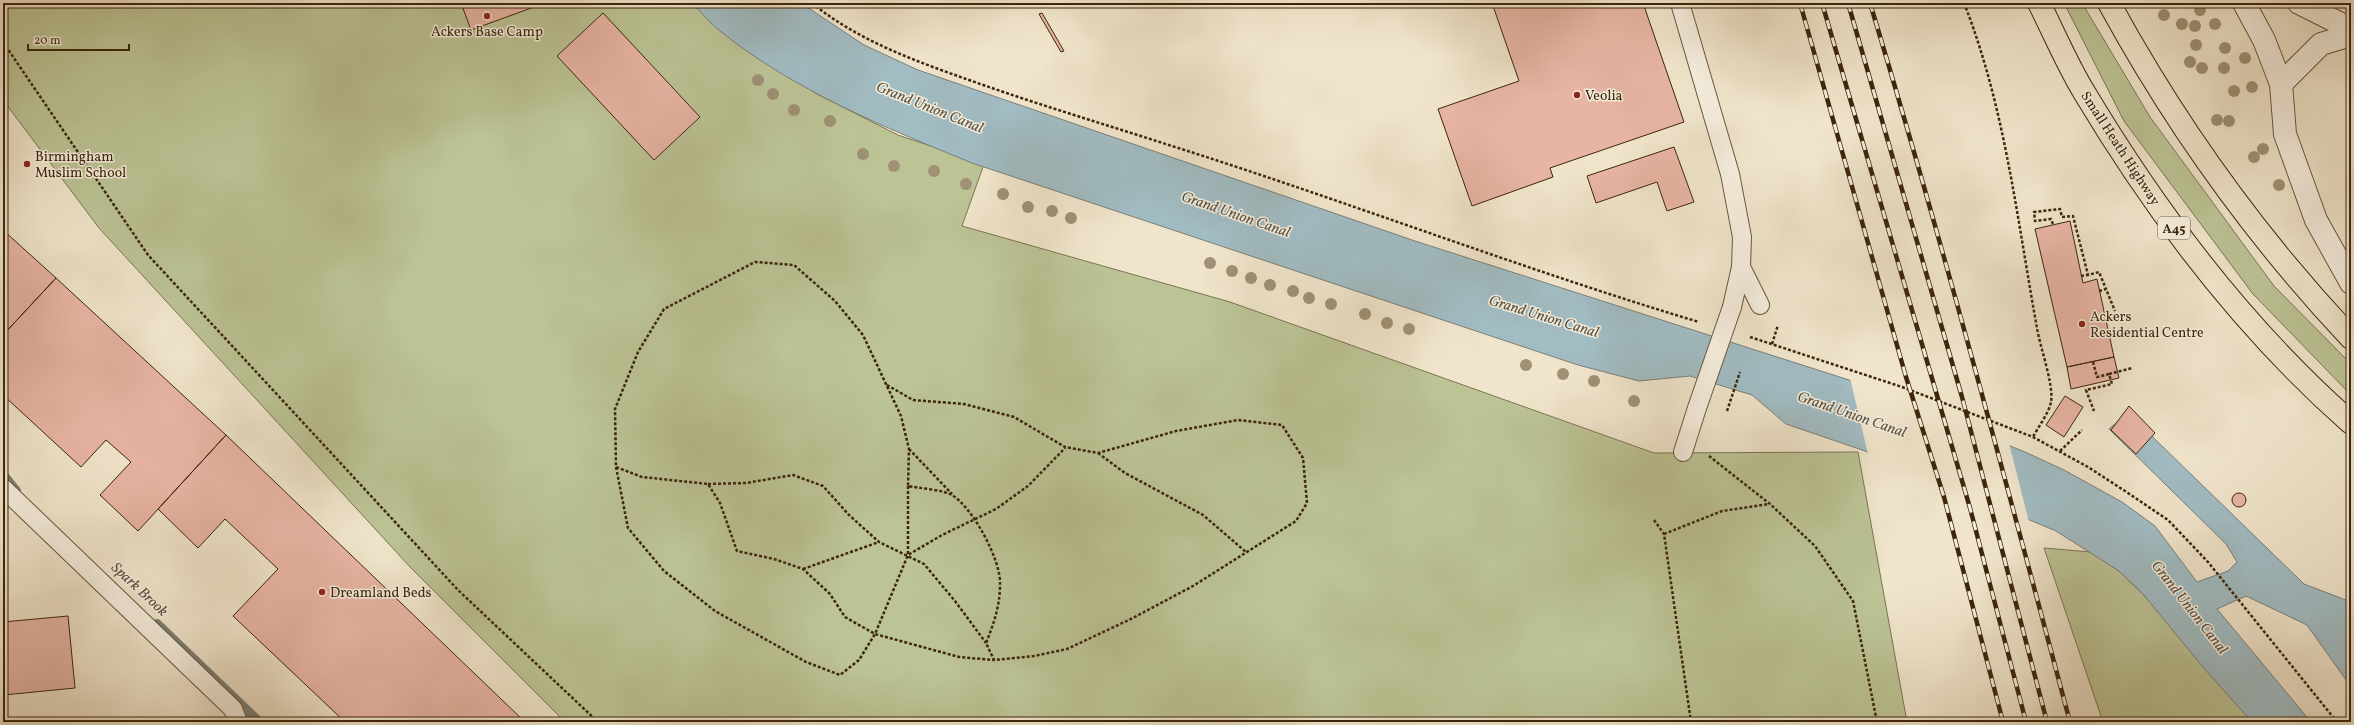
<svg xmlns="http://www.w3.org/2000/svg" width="2354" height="725" font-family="Vollkorn,serif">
	<rect width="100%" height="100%" fill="#f0e5cc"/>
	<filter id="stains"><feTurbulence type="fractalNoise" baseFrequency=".005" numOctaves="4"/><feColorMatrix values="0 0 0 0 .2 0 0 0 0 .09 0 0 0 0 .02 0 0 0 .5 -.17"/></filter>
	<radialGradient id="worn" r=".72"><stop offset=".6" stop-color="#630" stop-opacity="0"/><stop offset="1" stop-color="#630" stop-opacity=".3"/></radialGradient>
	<path fill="#bcc496" stroke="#7c7450" d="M 3,3 L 705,3 L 815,93 L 898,135 L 984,164 L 962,226 L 1230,302 L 1654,453 L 1858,452 L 1907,722 L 565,722 L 411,568 L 99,228 L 3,100 Z
		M 2064,3 L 2082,3 L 2150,117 L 2274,286 L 2351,364 L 2351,395 L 2253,294 L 2124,121 Z
		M 2044,548 L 2091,552 L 2119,571 L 2143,594 L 2254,722 L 2103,722 Z"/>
	<path fill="#a1bcc3" stroke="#798079" d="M 692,3 L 801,3 L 864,45 L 918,70 L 1415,241 L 1849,380 L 2025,452 L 2064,470 L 2122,502 L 2155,526 L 2197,582 L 2228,571 L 2237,562 L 2226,544 L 2109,429 L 2128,413 L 2304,584 L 2351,602 L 2351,687 L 2307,625 L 2246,596 L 2217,609 L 2311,722 L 2252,722 L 2202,666 L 2143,594 L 2119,571 L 2056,531 L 1865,451 L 1786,424 L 1752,395 L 1690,376 L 1639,381 L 1578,365 L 972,163 C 884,127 795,91 720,31 C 710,23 701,12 692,3 Z"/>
	<path fill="#f0e5cc" d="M 1850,378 L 2009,443 L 2029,522 L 1868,454 Z"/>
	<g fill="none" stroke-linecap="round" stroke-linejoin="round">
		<path stroke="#798079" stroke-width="10" d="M 3,475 L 16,491
			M 157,624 L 259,722"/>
	</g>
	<path fill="#e8b5a5" stroke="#3c250b" d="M 461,3 L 545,3 L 471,30 Z
		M 1492,3 L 1643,3 L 1684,122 L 1550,168 L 1553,177 L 1472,206 L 1438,109 L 1519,81 Z
		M 603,13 L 700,117 L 654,160 L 557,56 Z
		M 1042,13 L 1064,51 L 1061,52 L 1039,14 Z
		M 1674,147 L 1694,202 L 1667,211 L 1657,182 L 1596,203 L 1587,176 Z
		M 2070,221 L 2083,283 L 2097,279 L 2114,357 L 2067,367 L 2035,229 Z
		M 3,230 L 56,278 L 3,335 Z
		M 56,278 L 226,435 L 138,531 L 100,495 L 131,462 L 106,440 L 81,467 L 3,395 L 3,335 Z
		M 2114,357 L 2119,378 L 2071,389 L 2067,367 Z
		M 2065,396 L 2083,407 L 2064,437 L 2046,425 Z
		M 2129,406 L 2155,433 L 2136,454 L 2111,430 Z
		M 226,435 L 525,722 L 345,722 L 233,616 L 278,569 L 225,519 L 198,548 L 158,509 Z
		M2232 500a7 7 0 1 1 14 0a7 7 0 1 1-14 0Z
		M 68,616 L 75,688 L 4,695 L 7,722 L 3,722 L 3,622 Z"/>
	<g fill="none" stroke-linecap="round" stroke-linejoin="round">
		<g stroke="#69553b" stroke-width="20">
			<path id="service" d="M 1680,3 L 1730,174 L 1742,237 L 1741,267 L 1732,307
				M 1741,267 L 1760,305
				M 1683,452 L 1697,408
				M 3,488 L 233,709 L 238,722"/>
		</g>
		<g stroke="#69553b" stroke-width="24">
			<path id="minor" d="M 2244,3 L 2264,40 L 2281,84 L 2285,134 L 2316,220 L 2351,283
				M 2299,3 L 2351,29
				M 2281,84 L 2321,44 L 2351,35"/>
		</g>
		<g stroke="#3c250b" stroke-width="24">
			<path id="trunk" d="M 2039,3 C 2054,33 2067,64 2084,92 C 2157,214 2244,329 2351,423
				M 2109,3 C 2176,126 2255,236 2351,338"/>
		</g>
		<path stroke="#3c250b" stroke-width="2.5" stroke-dasharray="3 2" stroke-linecap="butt" d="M 812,3 C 857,40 915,61 969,80 C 1036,104 1104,124 1172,146 C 1349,202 1522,269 1699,322
			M 1964,3 C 2005,107 2017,219 2037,328 C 2040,347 2054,385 2051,402 C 2049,413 2038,427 2033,437
			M 3,42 L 148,255 L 458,590 L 598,722
			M 2053,224 L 2051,219 L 2035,221 L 2034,212 L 2060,209 L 2062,217 L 2073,216 L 2088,275 L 2099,272 L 2106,289
			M 2081,276 L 2088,275
			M 2099,291 L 2106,289 L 2115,311
			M 1750,337 L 1902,387 L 2033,437 L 2088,467 L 2125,491 L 2168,520 L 2208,562 L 2337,722
			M 1772,344 L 1778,325
			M 2093,362 L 2097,377 L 2109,374 L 2112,384 L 2086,390 L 2094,411
			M 2109,374 L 2132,368
			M 887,385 L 913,400 L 964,404 L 1014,417 L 1065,447 L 1098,453 L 1176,431 L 1238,420 L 1282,425 L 1303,458 L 1307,503 L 1296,521 L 1193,586 L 1131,619 L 1067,649 L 1034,656 L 994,660 L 986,643 C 994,623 1000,606 1000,584 C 1001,560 973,508 952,495 C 944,490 918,488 908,486 L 909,449 L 901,416 L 863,335 L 835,301 L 794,265 L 755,262 L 664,309 L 638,352 L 615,409 L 616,467 L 642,477 L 708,484 L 720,503 L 737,551 L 774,559 L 803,569 L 830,594 L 845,617 L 875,634 L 959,657 L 994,660
			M 909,449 L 952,494
			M 2060,451 L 2082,430
			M 1098,453 L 1125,473 L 1203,515 L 1246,552
			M 1709,456 L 1770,504 L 1815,546 L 1853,601 L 1877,722
			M 616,467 L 628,528 L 664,571 L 715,611 L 806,662 L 840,675 L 859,660 L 875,634 L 908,555
			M 708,484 L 746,483 L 793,475 L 823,486 L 849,515 L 879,542 L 924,564 L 955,601 L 986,643
			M 908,486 L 908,555 L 942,535 L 996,509 L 1028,486 L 1065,448
			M 1654,520 L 1664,534 L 1691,722
			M 1664,534 L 1722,511 L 1769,504
			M 803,569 L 879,542"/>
		<use href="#service" stroke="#f5eede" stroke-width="18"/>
		<use href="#minor" stroke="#f5eede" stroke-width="22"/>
		<use href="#trunk" stroke="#f0e5cc" stroke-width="22"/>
		<g stroke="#3c250b" stroke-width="4.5">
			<path id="rail" d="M 1800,3 L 1906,377 L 1944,497 L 2003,722
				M 1822,3 L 1970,508 L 2026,722
				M 1848,3 L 1962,397 L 2047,722
				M 1870,3 C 1942,241 2006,482 2070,722"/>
		</g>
		<use href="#rail" stroke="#f5eede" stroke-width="3" stroke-dasharray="9" stroke-linecap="butt"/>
		<g stroke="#69553b" stroke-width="20" stroke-linecap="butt">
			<path id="service-bridge" d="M 1697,408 L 1732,307"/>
		</g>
		<path stroke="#3c250b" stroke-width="2.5" stroke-dasharray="3 2" stroke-linecap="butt" d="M 1727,411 L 1740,372"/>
		<use href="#service-bridge" stroke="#f5eede" stroke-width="18"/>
	</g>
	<g fill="#9f9175">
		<circle cx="2200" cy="10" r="6"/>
		<circle cx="2164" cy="15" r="6"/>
		<circle cx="2182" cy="24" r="6"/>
		<circle cx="2215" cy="24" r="6"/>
		<circle cx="2195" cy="26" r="6"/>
		<circle cx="2196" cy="45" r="6"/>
		<circle cx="2225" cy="48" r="6"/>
		<circle cx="2245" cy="58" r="6"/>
		<circle cx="2190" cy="62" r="6"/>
		<circle cx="2202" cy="68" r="6"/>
		<circle cx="2224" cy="68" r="6"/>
		<circle cx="758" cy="80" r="6"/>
		<circle cx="2252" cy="87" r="6"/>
		<circle cx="2234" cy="91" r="6"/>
		<circle cx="773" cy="94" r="6"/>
		<circle cx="794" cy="110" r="6"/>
		<circle cx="2217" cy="120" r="6"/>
		<circle cx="830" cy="121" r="6"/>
		<circle cx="2229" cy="121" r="6"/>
		<circle cx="2263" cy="149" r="6"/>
		<circle cx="863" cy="154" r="6"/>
		<circle cx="2254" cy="157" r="6"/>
		<circle cx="894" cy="166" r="6"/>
		<circle cx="934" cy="171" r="6"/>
		<circle cx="966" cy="184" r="6"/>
		<circle cx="2279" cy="185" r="6"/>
		<circle cx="1003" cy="194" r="6"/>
		<circle cx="1028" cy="207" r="6"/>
		<circle cx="1052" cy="211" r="6"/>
		<circle cx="1071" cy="218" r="6"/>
		<circle cx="1210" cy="263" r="6"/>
		<circle cx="1232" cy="271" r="6"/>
		<circle cx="1251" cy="278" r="6"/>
		<circle cx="1270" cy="285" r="6"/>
		<circle cx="1293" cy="291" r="6"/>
		<circle cx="1309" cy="298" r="6"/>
		<circle cx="1331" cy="304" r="6"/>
		<circle cx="1365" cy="314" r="6"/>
		<circle cx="1387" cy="323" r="6"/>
		<circle cx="1409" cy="329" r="6"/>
		<circle cx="1526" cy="365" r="6"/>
		<circle cx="1563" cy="374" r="6"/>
		<circle cx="1594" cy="381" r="6"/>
		<circle cx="1634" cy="401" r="6"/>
	</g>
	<g fill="#8f2418" stroke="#f5eede" stroke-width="1.5">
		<circle cx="487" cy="16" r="4"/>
		<circle cx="1577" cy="95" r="4"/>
		<circle cx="27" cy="164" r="4"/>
		<circle cx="2082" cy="324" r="4"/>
		<circle cx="322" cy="592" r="4"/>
	</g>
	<g text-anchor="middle" stroke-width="3" stroke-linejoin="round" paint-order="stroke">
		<rect fill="#f5eede" stroke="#74614a" stroke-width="1" x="2158" y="217" width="32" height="22" rx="3"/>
		<g font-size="13" font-weight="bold" fill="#3c250b">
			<text x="2174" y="233">A45</text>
		</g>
		<g font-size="14" fill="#3c250b" stroke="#f5eede" text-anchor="start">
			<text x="487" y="36" text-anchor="middle">Ackers Base Camp</text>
			<text x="1585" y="100">Veolia</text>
			<text x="35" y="161">Birmingham<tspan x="35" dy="16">Muslim School</tspan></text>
			<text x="2090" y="321">Ackers<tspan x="2090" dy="16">Residential Centre</tspan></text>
			<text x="330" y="597">Dreamland Beds</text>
		</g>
		<g font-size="14" fill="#3c250b" stroke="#f5eede">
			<text transform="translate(2121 148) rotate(57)" y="5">Small Heath Highway</text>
		</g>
		<g font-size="15" font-style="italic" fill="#5a5242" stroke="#f5eede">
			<text transform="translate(930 107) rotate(22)" y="5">Grand Union Canal</text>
			<text transform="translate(1236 214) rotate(19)" y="5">Grand Union Canal</text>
			<text transform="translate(1544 316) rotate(17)" y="5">Grand Union Canal</text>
			<text transform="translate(1852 414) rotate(19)" y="5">Grand Union Canal</text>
			<text transform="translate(140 589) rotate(43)" y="5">Spark Brook</text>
			<text transform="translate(2190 607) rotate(52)" y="5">Grand Union Canal</text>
		</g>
	</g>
	<rect width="2354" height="725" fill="none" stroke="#f0e5cc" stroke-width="16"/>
	<rect x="4" y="4" width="2346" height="717" fill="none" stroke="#3c250b" stroke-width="2"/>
	<rect x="8" y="8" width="2338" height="709" fill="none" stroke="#3c250b"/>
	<path d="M28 44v6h101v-6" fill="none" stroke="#3c250b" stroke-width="2"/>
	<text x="34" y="44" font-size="12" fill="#3c250b" stroke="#f5eede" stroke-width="3" paint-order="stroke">20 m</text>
	<rect width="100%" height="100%" filter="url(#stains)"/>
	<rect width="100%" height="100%" fill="url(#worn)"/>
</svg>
